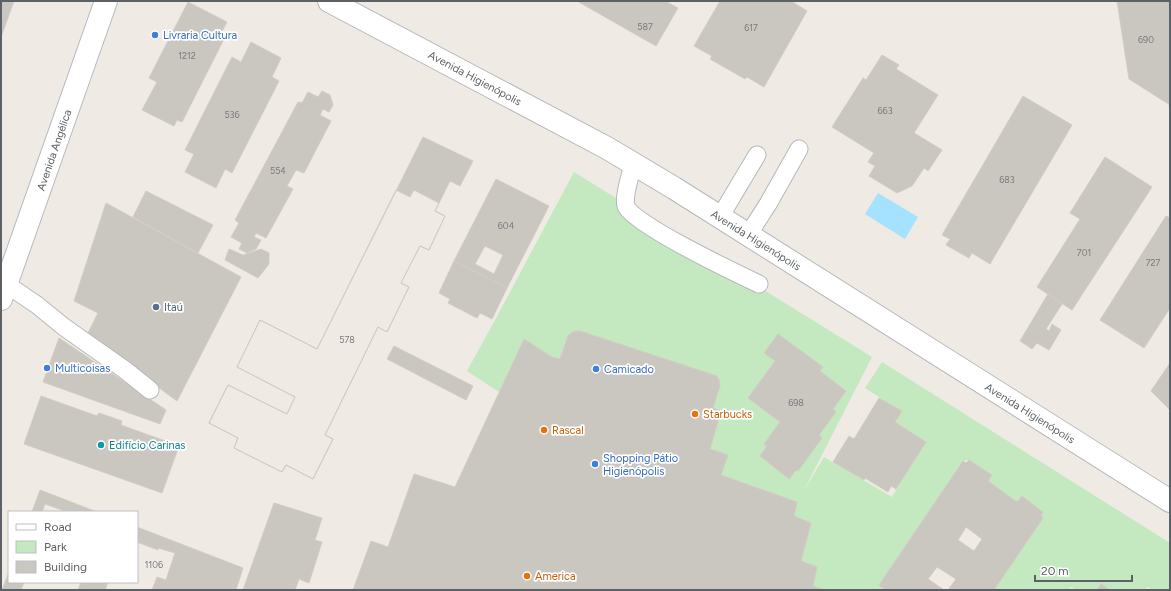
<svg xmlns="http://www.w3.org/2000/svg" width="1171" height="591" font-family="Figtree,sans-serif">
	<rect width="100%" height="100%" fill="#efebe4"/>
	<path fill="#c4e8bf" d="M 574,172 L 872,357 L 803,492 L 824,457 L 892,497 L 925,441 L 895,422 L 901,411 L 865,388 L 882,362 L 1170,543 L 1170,590 L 1153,590 L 1147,587 L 1145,590 L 1076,590 L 1071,587 L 1069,590 L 994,590 L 1043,518 L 1041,516 L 1043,512 L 1022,496 L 1017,502 L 988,481 L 992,475 L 969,460 L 963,461 L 879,585 L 885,590 L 825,590 L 813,586 L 817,567 L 801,561 L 811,523 L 794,516 L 797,502 L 721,475 L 728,455 L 710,449 L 721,411 L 713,408 C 716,398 724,386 717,376 L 580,331 C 565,331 565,347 560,359 L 552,357 L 524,339 L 499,392 L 467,371 L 495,320 Z"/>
	<path fill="#a4e2ff" d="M 878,193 L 918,217 L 905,239 L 865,214 Z"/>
	<path fill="#cac6c0" stroke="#d4ccc2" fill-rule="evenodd" d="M 1,1 L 14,1 L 1,37 Z
		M 577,1 L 665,1 L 678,8 L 656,46 Z
		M 720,1 L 791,1 L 807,11 L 764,87 L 747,77 L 745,79 L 710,59 L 712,56 L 694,46 Z
		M 1117,1 L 1170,1 L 1170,105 L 1129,79 Z
		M 188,2 L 227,22 L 221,33 L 226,35 L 182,122 L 177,120 L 174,126 L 142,110 L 157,82 L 149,78 Z
		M 251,42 L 281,58 L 272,77 L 279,81 L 232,173 L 225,169 L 216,188 L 185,172 L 194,154 L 185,150 L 232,57 L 241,62 Z
		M 882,55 L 899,65 L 896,69 L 938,95 L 914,133 L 942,150 L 928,171 L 924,168 L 912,186 L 897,193 L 869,176 L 875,166 L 868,162 L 874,153 L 832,127 L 863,78 L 866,80 Z
		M 322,91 L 330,95 L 333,105 L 329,112 L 323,109 L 320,115 L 331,121 L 304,173 L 296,170 L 287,186 L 293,189 L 266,238 L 256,233 L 254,237 L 261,240 L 256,249 L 247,253 L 239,249 L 242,243 L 231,237 L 239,223 L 235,220 L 298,102 L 302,103 L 308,92 L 318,97 Z
		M 1023,96 L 1072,125 L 990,264 L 972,253 L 969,258 L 946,245 L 950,239 L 942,235 Z
		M 423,137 L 473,161 L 460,186 L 450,181 L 435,211 L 445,216 L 429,250 L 420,246 L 401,283 L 409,287 L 387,332 L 378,327 L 325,435 L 333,439 L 313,479 L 286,465 L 282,472 L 234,448 L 238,438 L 209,423 L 228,385 L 287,414 L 295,397 L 237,367 L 260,320 L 317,349 Z
		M 1105,157 L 1152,187 L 1072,310 L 1037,287 L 1080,219 L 1070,213 Z
		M 496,179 L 549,206 L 507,288 L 454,261 ZM 485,246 L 503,255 L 494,274 L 475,264 Z
		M 396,190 L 410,197 L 414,190 L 439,203 L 435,211 L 445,216 L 429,250 L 420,246 L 401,283 L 409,287 L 387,332 L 378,327 L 325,435 L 333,439 L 313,479 L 286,465 L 282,472 L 234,448 L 238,438 L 209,423 L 228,385 L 287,414 L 295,397 L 237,367 L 260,320 L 317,349 Z
		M 146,191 L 213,225 L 198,253 L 133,217 Z
		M 106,203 L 241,277 L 177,401 L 87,335 L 98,313 L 74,301 Z
		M 1166,216 L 1170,218 L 1170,308 L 1144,348 L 1100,320 Z
		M 229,249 L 243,255 L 261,249 L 269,253 L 269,264 L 258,278 L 225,260 Z
		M 454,261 L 507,288 L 492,319 L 480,313 L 477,318 L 448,303 L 450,299 L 439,293 Z
		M 1048,294 L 1062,304 L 1046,329 L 1049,331 L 1052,324 L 1061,330 L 1049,350 L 1037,343 L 1032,349 L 1020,341 Z
		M 575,331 L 580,331 L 717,376 L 719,380 L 720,386 L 713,408 L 721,411 L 710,449 L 728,455 L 721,475 L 797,502 L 794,516 L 811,523 L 801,561 L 817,567 L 813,586 L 825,590 L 353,590 L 371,541 L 388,547 L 414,474 L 455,487 L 524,339 L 552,357 L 560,359 L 568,336 L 571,333 Z
		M 778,334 L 823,367 L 820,371 L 846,391 L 833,409 L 836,412 L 819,435 L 822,438 L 798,471 L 796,470 L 789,479 L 760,456 L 767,446 L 764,444 L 780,422 L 748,398 L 775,361 L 764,353 Z
		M 59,338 L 166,410 L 160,424 L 43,382 Z
		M 394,346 L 473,386 L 466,400 L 387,359 Z
		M 1170,363 L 1170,410 L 1151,391 Z
		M 41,396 L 97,416 L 99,413 L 122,421 L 121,425 L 179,446 L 162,493 L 24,444 Z
		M 879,398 L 902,411 L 895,422 L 926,442 L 896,489 L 891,486 L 888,492 L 865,478 L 864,480 L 833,462 L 849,436 L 854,439 Z
		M 969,460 L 992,475 L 988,481 L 1017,502 L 1022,496 L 1043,512 L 1041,516 L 1043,518 L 994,590 L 948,590 L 956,579 L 937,567 L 928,579 L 944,590 L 885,590 L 879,585 L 963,461 L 966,463 ZM 966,527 L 982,539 L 974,551 L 958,540 Z
		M 40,490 L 97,512 L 32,512 Z
		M 274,503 L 322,518 L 315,540 L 322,542 L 309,583 L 299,579 L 295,590 L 243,590 Z
		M 45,504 L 62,510 L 62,512 L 42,512 Z
		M 137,527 L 243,568 L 236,590 L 2,590 L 9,572 L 9,582 L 137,582 Z
		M 137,542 L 158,550 L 158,548 L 175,553 L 166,580 L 157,577 L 152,590 L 105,590 L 108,582 L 137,582 Z
		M 24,582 L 81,582 L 78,590 L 21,590 Z
		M 1101,584 L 1110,590 L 1097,590 Z"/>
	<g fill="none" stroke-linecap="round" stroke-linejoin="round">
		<g stroke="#b4b8bb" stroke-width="19">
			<path id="service" d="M 633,164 C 631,174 623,197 626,206 C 632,224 738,274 759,284
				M 720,217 L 757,155
				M 748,235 L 768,204 L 799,149
				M 6,284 L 37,305 L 64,327 L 125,370 L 150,390"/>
		</g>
		<g stroke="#b4b8bb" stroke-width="24">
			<path id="tertiary" d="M 329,1 L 607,148 L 674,188 L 1170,501"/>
		</g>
		<g stroke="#b5babf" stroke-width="24">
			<path id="secondary" d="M 1,299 L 106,1"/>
		</g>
		<use href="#service" stroke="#fff" stroke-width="17"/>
		<use href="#tertiary" stroke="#fff" stroke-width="22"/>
		<use href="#secondary" stroke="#fff" stroke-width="22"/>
	</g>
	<g fill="#3f7fe0" stroke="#fff" stroke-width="1.5">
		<circle cx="155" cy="35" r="4"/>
		<circle cx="47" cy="368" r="4"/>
		<circle cx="596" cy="369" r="4"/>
		<circle cx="595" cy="464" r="4"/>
	</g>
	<circle fill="#5c6f8a" stroke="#fff" stroke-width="1.5" cx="156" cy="307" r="4"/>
	<g fill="#e8710a" stroke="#fff" stroke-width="1.5">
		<circle cx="695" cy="414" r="4"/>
		<circle cx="544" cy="430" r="4"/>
		<circle cx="527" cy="576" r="4"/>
	</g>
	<circle fill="#0f9aa8" stroke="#fff" stroke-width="1.5" cx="101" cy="445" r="4"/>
	<g text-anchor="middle" stroke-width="3.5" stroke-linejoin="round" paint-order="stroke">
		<g font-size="9" fill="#787a7c">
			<text x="645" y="30">587</text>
			<text x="751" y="31">617</text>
			<text x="1146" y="43">690</text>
			<text x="187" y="59">1212</text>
			<text x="885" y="114">663</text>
			<text x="232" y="118">536</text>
			<text x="278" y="174">554</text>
			<text x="1007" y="183">683</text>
			<text x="506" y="229">604</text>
			<text x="1084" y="256">701</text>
			<text x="1153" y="266">727</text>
			<text x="347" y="343">578</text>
			<text x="796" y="406">698</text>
			<text x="154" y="568">1106</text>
		</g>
		<g font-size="11" fill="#366cbe" stroke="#fff" text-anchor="start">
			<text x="163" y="39">Livraria Cultura</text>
			<text x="55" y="372">Multicoisas</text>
			<text x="604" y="373">Camicado</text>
			<text x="603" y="462">Shopping Pátio<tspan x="603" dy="13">Higienópolis</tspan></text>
		</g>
		<g font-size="11" fill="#5c6165" stroke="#fff">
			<text transform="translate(475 78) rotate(28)" y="4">Avenida Higienópolis</text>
			<text transform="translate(54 150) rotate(-71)" y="4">Avenida Angélica</text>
			<text transform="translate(756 240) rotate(32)" y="4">Avenida Higienópolis</text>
			<text transform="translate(1030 413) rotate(32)" y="4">Avenida Higienópolis</text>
		</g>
		<g font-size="11" fill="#4e5e75" stroke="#fff" text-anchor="start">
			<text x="164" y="311">Itaú</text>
		</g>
		<g font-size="11" fill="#c56008" stroke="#fff" text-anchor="start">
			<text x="703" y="418">Starbucks</text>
			<text x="552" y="434">Rascal</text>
			<text x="535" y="580">America</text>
		</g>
		<g font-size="11" fill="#0d838f" stroke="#fff" text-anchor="start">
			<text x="109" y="449">Edifício Carinas</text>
		</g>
	</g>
	<rect width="1171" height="591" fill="none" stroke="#5c6165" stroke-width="4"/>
	<rect x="8" y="511" width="130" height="72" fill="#ffffff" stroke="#bec0c1"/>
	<rect x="16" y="524" width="20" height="6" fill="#ffffff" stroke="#bec0c1"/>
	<text x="44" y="531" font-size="12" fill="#5c6165">Road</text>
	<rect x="16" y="541" width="20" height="12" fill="#c4e8bf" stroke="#bec0c1"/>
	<text x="44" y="551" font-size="12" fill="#5c6165">Park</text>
	<rect x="16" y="561" width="20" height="12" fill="#cac6c0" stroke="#bec0c1"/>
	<text x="44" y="571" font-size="12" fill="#5c6165">Building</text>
	<path d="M1035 575v6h97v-6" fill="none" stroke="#5c6165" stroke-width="2"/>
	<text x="1041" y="575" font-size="12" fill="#5c6165" stroke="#ffffff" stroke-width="3" paint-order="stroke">20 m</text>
</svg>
